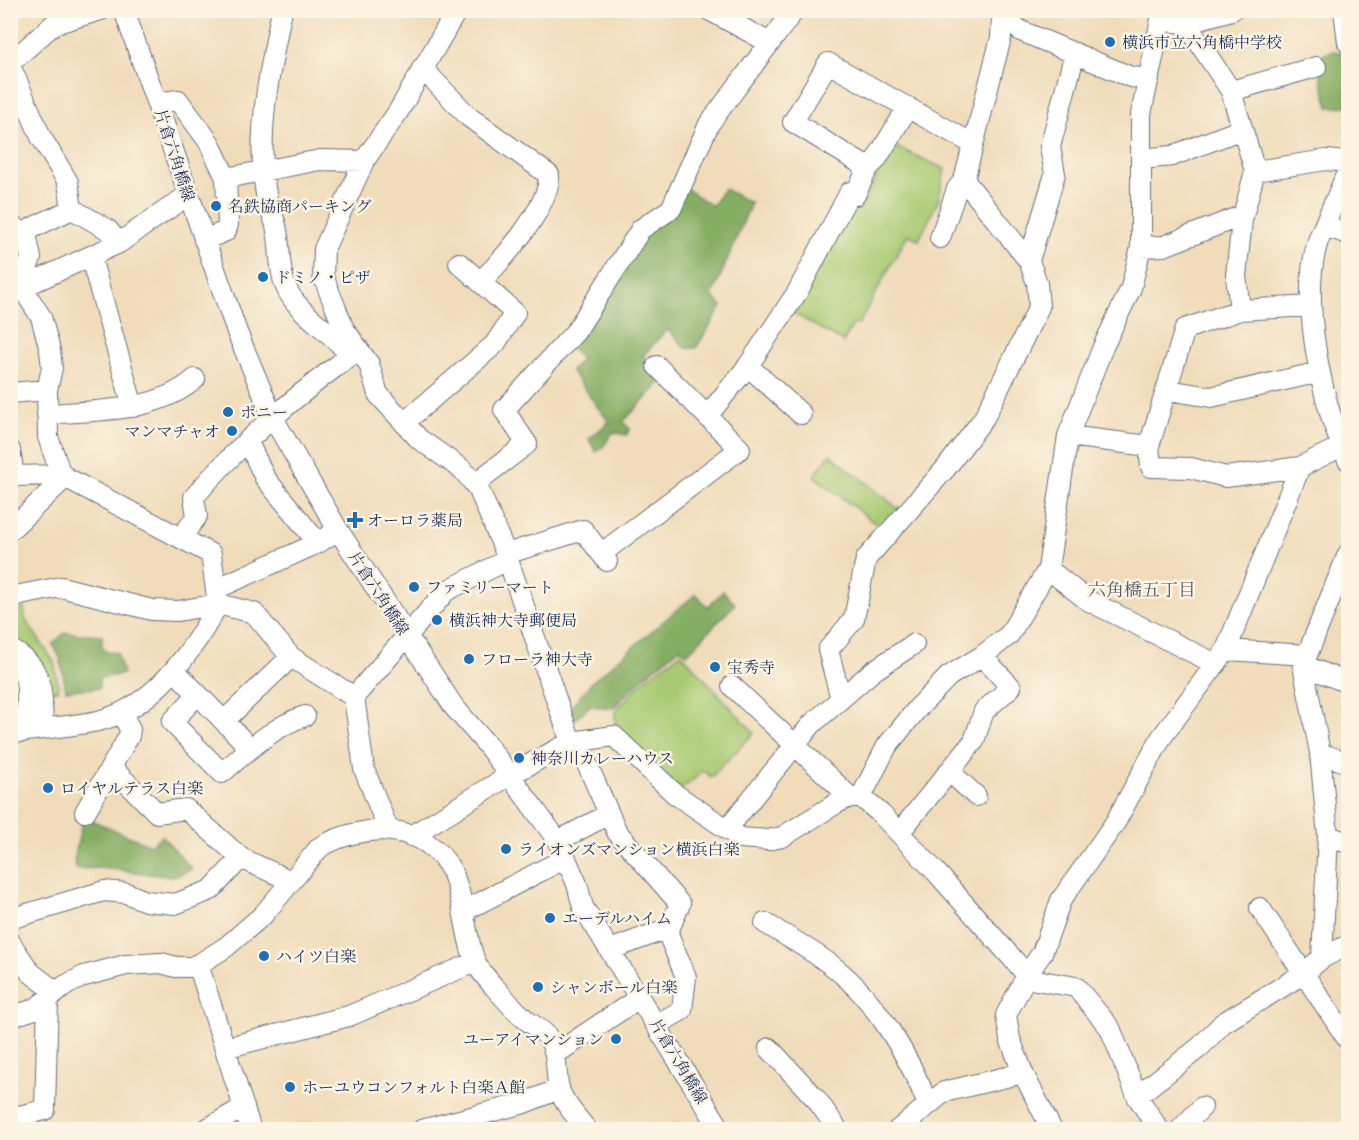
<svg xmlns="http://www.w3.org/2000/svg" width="1359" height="1140" font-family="'IM FELL French Canon','Noto Serif JP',serif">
	<rect width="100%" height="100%" fill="#fcf5e5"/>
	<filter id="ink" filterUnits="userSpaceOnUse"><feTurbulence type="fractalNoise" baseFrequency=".0167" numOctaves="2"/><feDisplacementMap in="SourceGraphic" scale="12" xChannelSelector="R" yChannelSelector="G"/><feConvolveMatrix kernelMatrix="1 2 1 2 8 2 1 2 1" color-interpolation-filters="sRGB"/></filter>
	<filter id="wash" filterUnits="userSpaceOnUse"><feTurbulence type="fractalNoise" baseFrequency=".008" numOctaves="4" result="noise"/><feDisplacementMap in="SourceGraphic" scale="24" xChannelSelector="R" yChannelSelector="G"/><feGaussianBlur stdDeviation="1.35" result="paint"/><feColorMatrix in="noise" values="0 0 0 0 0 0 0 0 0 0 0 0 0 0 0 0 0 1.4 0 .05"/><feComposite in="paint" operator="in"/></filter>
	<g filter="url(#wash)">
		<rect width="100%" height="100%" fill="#f0dcba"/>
		<path fill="#a9ca72" stroke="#627c68" stroke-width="1.5" d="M 892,145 L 945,169 L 938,201 L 919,240 L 908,234 L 858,325 L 854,323 L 843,342 L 791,312 L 853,197 L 864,202 Z
			M 830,454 L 900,510 L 885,531 L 814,476 Z
			M 24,607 L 25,619 L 54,662 L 59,689 L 49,692 C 43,663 41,649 11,640 L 10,610 Z
			M 681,653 L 754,733 L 711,777 L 703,771 L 680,791 L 615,730 L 615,712 L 641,683 Z"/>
		<path fill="#86ae64" stroke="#506e61" stroke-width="1.5" d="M 1332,51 L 1345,53 L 1348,106 L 1329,107 L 1321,78 L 1320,56 Z
			M 687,189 L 712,206 L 724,189 L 751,203 L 712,296 L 722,306 L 696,348 L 686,348 L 667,329 L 643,356 L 663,380 L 623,422 L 630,429 L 626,435 L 613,432 L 603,447 L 596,452 L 589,439 L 609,422 L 571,371 L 581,359 L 568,344 L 644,231 Z
			M 723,591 L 735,604 L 687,654 L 680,648 L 639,681 L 613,708 L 590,706 L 575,719 L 569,709 L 594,680 L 696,594 L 708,607 Z
			M 65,633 L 102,635 L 102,647 L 106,652 L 117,653 L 123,674 L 99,678 L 99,688 L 66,690 L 60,658 L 53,644 Z
			M 83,817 L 150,845 L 162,836 L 192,869 L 174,877 L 104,868 L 77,869 L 74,861 Z"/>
	</g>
	<g filter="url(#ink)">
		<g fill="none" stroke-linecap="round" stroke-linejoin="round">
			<g stroke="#666c7e" stroke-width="22">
				<path id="minor" d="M 124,10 L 237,332 L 273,418 L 338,530 L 454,707 L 488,746 L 558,841 L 577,884 L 583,907 L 721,1130
					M 282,10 C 269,72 255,138 267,200 C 269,209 274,217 276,226 C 281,245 278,266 285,285 C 296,313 328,328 346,351
					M 457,10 L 398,112 L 364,161 L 324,249 L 323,276 L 344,329 L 369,364 L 378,394 L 419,439 L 463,470 L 479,490 L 506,554 L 571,742 L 580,748 L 617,832 L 680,904 L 670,927 L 666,929 L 686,977 L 682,1010 L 658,1024
					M 709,10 L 770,43
					M 1344,10 L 1348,43
					M 1002,16 L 1021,31 L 1131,77 L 1149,79
					M 1174,22 L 1186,23 L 1232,10
					M 1186,23 L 1231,91 L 1255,171 L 1242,220 L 1236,276 L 1240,310
					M 10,63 L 54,24 L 101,10
					M 10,65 L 41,137 L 68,182 L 72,209 L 107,229 L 119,243 L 10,293
					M 422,68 L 469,117 L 549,175 C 550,207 503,260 480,282
					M 1231,91 L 1316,67
					M 158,103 L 178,100 L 209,142 L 226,178 L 228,224 L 226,231 L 204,240
					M 908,107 L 876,160 L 868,168 L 793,122 L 828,63 L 973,144
					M 1141,159 L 1172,156 L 1242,129
					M 1348,169 C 1340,193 1327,216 1318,241 C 1299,300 1322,405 1348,460
					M 1255,171 L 1326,160 L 1348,162
					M 226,178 L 320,160 L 364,161
					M 10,225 L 26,234 L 31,258 L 23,281 L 23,289 L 41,317 L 50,350 L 52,368 L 47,390 L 48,437 L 61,475
					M 1325,226 L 1348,234
					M 26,234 L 32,228 L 72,209
					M 940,238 L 957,189 L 964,180
					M 119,243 L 188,195
					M 1141,247 L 1164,246 L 1243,215
					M 91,258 L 133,407
					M 1029,261 L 1055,174 L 1050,147 L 1075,53
					M 748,366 L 798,291 L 850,192 L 855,195 L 868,168
					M 1168,390 L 1211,397 L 1320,372
					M 10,393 L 47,390
					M 47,414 C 96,410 156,413 195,379
					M 708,415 L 748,366 L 801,414
					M 405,422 L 495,344 L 515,313 L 459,263
					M 1068,436 L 1149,446
					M 248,442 L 265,478 L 318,543
					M 10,450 L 14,476
					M 1300,467 L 1226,477 L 1191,468 L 1151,467 L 1149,446 L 1185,329 L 1240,310 L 1310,306
					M 10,476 L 61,475 L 211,554 L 218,604 C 193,651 153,708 98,721 C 69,727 39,728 10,734
					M 474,484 L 527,444 L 504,410 L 576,331 L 641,229 L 671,209 L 709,124 L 793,12
					M 10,530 L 66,477
					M 181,538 L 197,516 L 194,497 C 239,444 294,397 350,356
					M 602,553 L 740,449 L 657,366
					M 506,554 L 583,530 L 607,561
					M 1048,569 L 1087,600 L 1216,664
					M 216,589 L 318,543 L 338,530
					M 10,597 L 61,587 L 152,610 L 178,611 L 218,604 L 254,613 L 291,657 L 354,697 L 364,769 L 388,829
					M 10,649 C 46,669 41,691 43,728
					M 1226,650 L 1307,655
					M 1303,665 L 1348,683
					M 14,666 C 35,671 25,714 25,731
					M 175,671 L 250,748
					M 732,686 L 850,797
					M 198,694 L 172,722 L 222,773 C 247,751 274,726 305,716
					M 354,697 L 446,591 L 507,560
					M 841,699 L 828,650 L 854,619 L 866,559 L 946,468 L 984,418 L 1039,307 L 1037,283 L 1029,261 L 964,180 L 1001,38 L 1002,16
					M 224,721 L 291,657
					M 1320,753 L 1348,763
					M 111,767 L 157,813 L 186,809 L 241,858
					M 949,771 L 976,796
					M 861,797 L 887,746 L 917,709 L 949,676 L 982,656 L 1009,635 L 1048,569 L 1068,436 L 1103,347 L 1131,288 L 1141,247 L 1141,114 L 1163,10
					M 85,812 L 129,736 L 130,729 L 121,713
					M 727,829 L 812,724 L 873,671 L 914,644
					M 899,833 L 974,741 L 984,711 L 1011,687 L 982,656
					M 411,836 L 510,775 L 571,742 L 614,736 L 675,794 L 740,838 L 768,840 L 782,837 L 837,803 L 850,797 L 861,797 L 881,814 L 936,872 L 1027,975 L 1036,980 L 1076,987 L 1110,1028 L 1137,1096 L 1159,1130
					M 1328,836 L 1348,843
					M 558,841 L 609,814
					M 1260,908 L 1348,1040
					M 464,911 L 566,858
					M 10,919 L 104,891 L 126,893 L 146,901 L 175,904 L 211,890 L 241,858 L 291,881
					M 765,923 C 789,938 814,951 835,968 C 876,1000 910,1058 928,1105
					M 10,942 L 30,972 L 56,992
					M 610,950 L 666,929
					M 1322,958 L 1328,836 L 1320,753 L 1303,665 L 1348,554
					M 198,964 L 251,1130
					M 10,1017 L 35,1009 L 66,985 L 84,976 L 126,965 L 161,963 L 176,967 L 192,967 L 202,962 L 226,947 L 263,915 L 320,847 C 364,822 426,821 452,872 C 465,900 464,933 475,961 C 478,971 513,1008 522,1016 C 529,1024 541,1028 547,1036 C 560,1054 554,1068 559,1088 C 562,1102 578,1118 587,1130
					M 225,1048 L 349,1016 L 475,962
					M 769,1048 L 817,1100 L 838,1130
					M 557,1053 L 639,998
					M 1137,1096 L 1200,1047 L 1223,1023 L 1303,974 L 1322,958 L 1348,945
					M 10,1118 L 45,1110 L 48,999
					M 205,1130 L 244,1107
					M 422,1130 L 524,1103 L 559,1089
					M 898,1130 L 944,1092 L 1023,1073
					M 1052,1130 L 1023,1073 L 1010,1039 L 1006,1015 L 1027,975 L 1042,953 L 1061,900 L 1115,823 L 1161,738 L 1226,650 L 1300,467 L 1348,443
					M 1180,1130 L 1202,1107"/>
			</g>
			<use href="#minor" stroke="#fff" stroke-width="20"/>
		</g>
	</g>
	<g fill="#1f6fb2" stroke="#fcf5e5" stroke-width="2">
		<circle cx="1110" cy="42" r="6"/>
		<circle cx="216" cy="206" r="6"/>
		<circle cx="263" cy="277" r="6"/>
		<circle cx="228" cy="412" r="6"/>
		<circle cx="232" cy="431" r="6"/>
		<path d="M352 511h6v6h6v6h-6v6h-6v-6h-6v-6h6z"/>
		<circle cx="414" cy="587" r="6"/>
		<circle cx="437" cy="620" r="6"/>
		<circle cx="469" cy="659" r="6"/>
		<circle cx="715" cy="667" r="6"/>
		<circle cx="519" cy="758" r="6"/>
		<circle cx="48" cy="788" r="6"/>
		<circle cx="506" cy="849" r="6"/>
		<circle cx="550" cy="918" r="6"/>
		<circle cx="264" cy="956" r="6"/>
		<circle cx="538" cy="987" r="6"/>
		<circle cx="616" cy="1039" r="6"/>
		<circle cx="290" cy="1087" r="6"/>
	</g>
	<g text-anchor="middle" stroke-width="5" stroke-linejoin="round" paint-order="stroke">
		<g font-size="16" fill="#1b2f5e" stroke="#fcf5e5" text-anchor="start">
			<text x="1122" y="48">横浜市立六角橋中学校</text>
			<text x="228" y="212">名鉄協商パーキング</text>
			<text x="275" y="283">ドミノ・ピザ</text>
			<text x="240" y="418">ポニー</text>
			<text x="220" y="437" text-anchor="end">マンマチャオ</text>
			<text x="367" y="526">オーロラ薬局</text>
			<text x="426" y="593">ファミリーマート</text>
			<text x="449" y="626">横浜神大寺郵便局</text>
			<text x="481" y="665">フローラ神大寺</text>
			<text x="727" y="673">宝秀寺</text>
			<text x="531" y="764">神奈川カレーハウス</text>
			<text x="60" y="794">ロイヤルテラス白楽</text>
			<text x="518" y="855">ライオンズマンション横浜白楽</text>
			<text x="562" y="924">エーデルハイム</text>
			<text x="276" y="962">ハイツ白楽</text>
			<text x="550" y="993">シャンボール白楽</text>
			<text x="604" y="1045" text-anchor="end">ユーアイマンション</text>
			<text x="302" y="1093">ホーユウコンフォルト白楽Ａ館</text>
		</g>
		<g font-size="16" fill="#1b2f5e" stroke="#fcf5e5">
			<text transform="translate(175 155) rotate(72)" y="6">片倉六角橋線</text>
			<text transform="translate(379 593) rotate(57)" y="6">片倉六角橋線</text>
			<text transform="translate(679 1061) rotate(59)" y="6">片倉六角橋線</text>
		</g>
		<g font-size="18" fill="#5a5966" stroke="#fcf5e5">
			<text x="1142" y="596">六角橋五丁目</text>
		</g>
	</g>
	<rect width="1359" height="1140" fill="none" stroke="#fcf5e5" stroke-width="36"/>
</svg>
